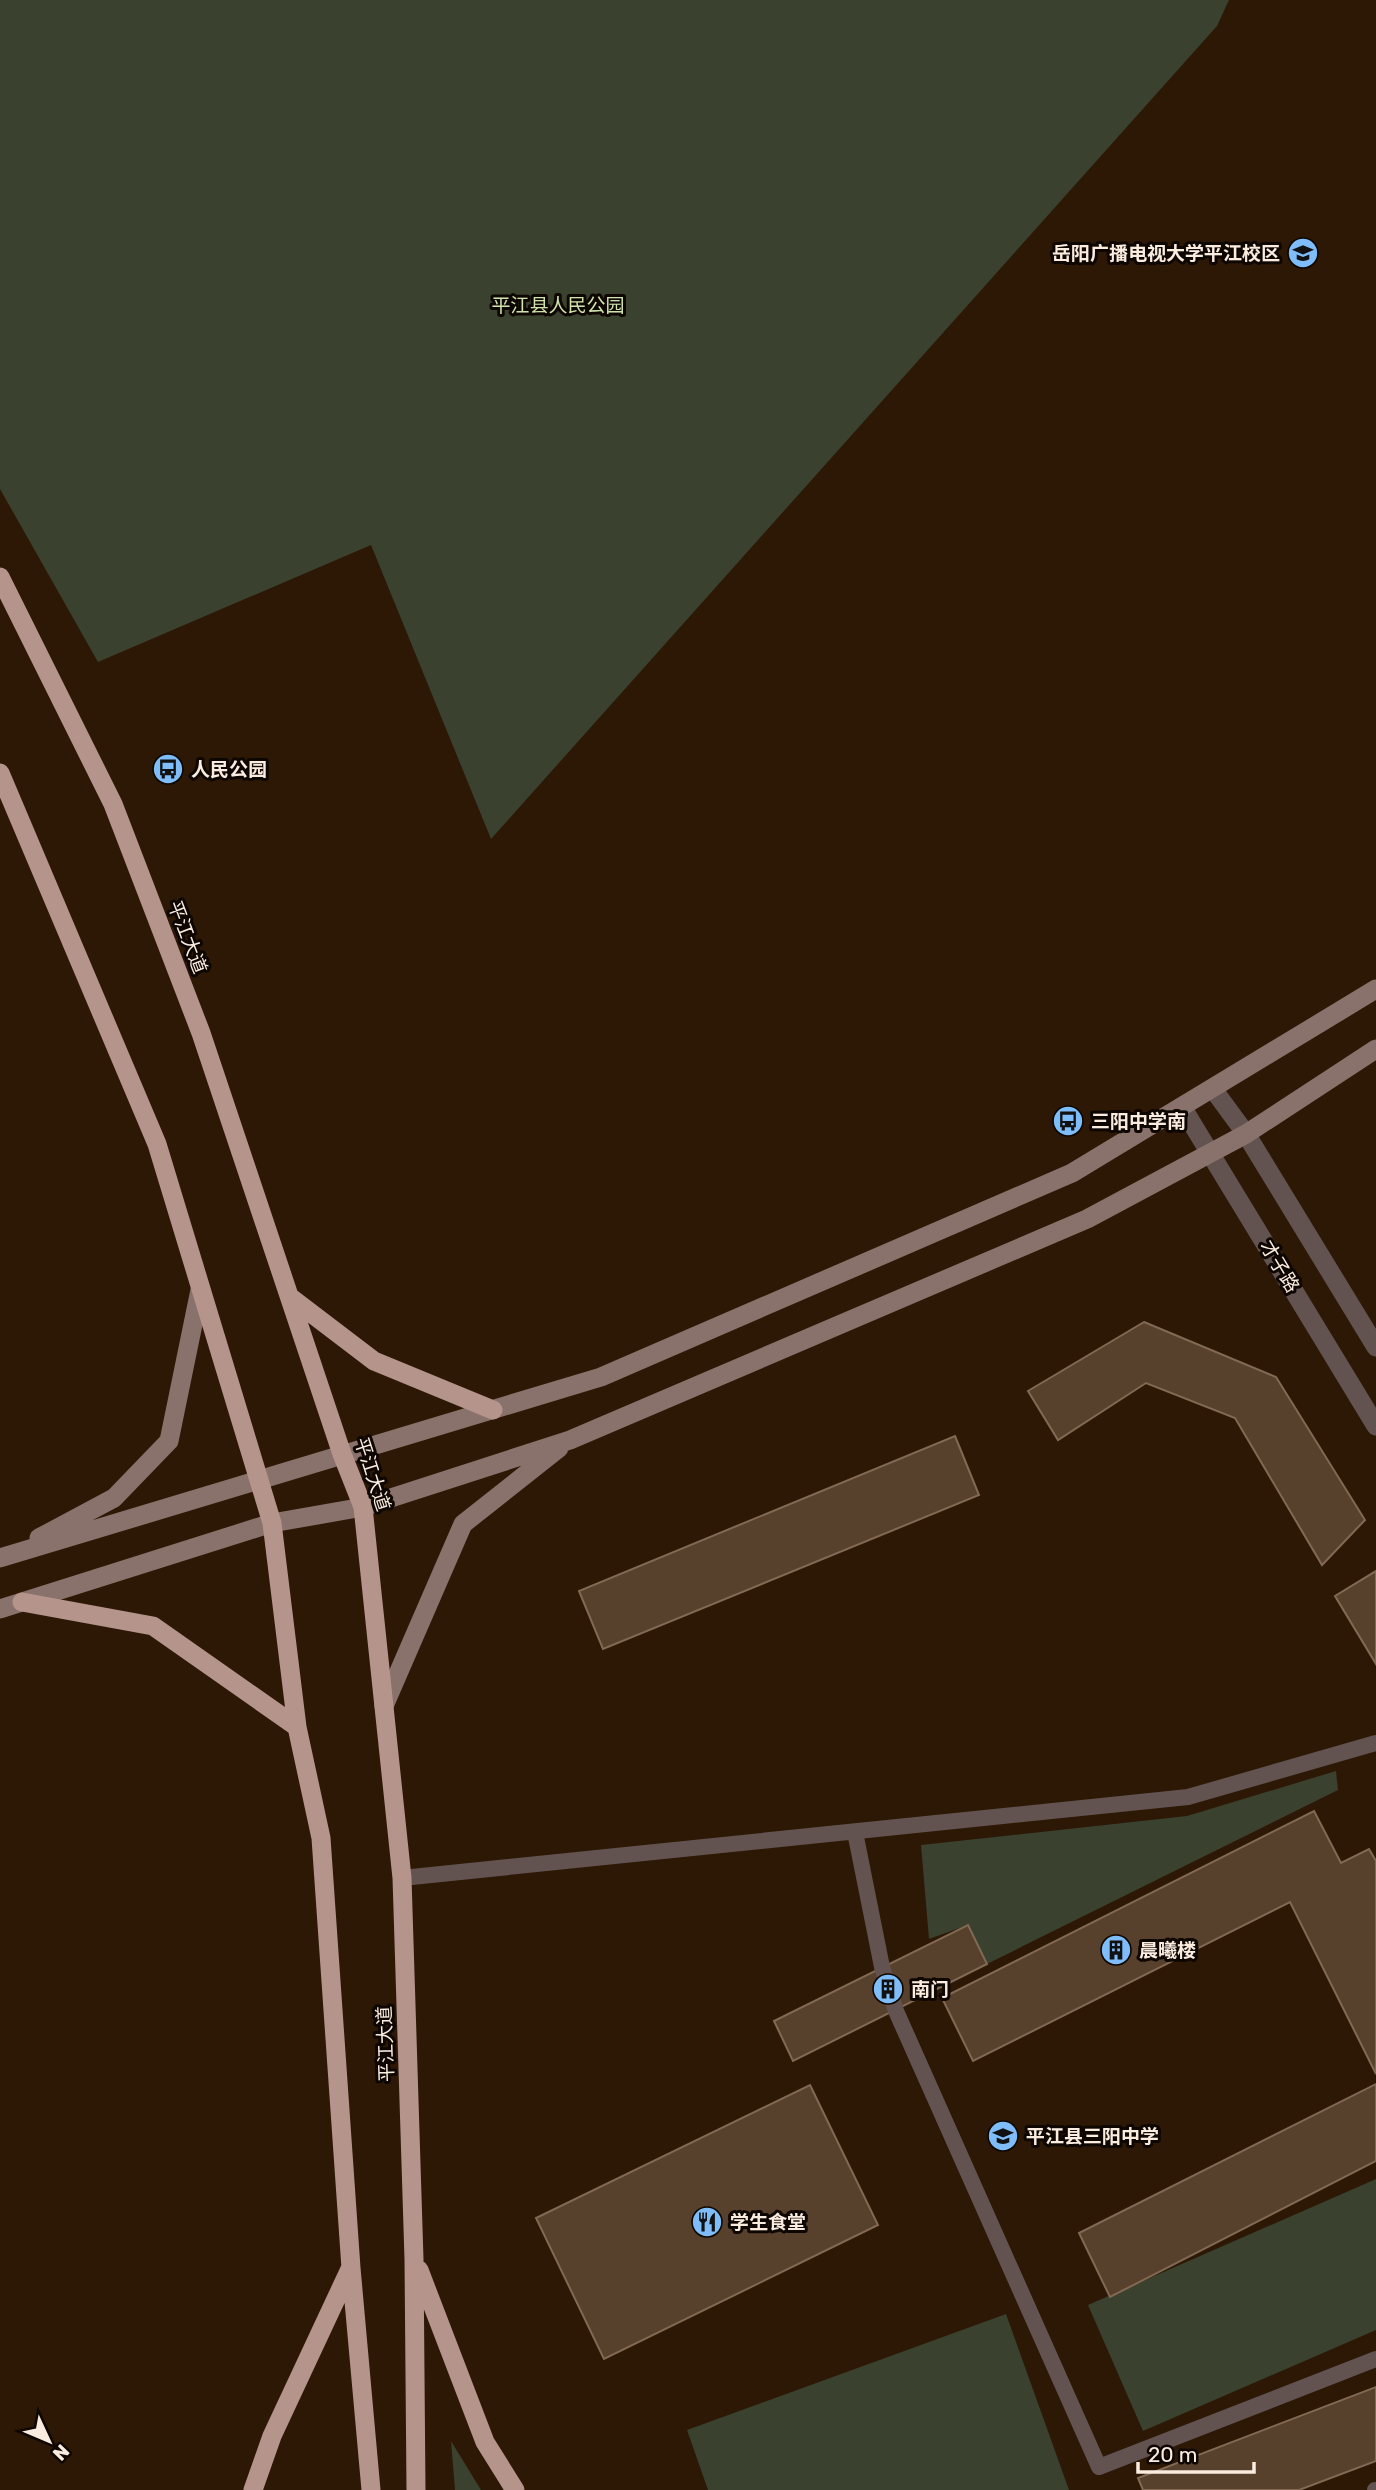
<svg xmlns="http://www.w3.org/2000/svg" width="1376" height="2490" font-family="Rubik,'Noto Sans SC',sans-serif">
	<rect width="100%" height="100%" fill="#2c1805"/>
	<path fill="#3a412e" d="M 0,0 L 1229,0 L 1217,26 L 491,839 L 371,545 L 98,662 L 0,489 Z
		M 1336,1771 L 1338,1790 L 987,1964 L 968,1925 L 929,1939 L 921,1845 L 1187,1816 Z
		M 1376,2179 L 1376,2330 L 1143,2431 L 1088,2305 Z
		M 1006,2314 L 1069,2490 L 708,2490 L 687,2430 Z
		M 451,2441 L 481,2490 L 455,2490 Z"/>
	<path fill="#57402c" stroke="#826954" stroke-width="2" d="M 1144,1322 L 1276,1377 L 1365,1520 L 1322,1565 L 1235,1418 L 1146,1383 L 1058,1440 L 1028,1391 Z
		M 955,1436 L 979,1495 L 603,1649 L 579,1591 Z
		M 1376,1571 L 1376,1664 L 1335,1596 Z
		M 1314,1811 L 1341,1863 L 1369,1849 L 1376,1861 L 1376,2074 L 1290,1902 L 973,2061 L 942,1998 Z
		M 968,1925 L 987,1964 L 793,2061 L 774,2021 Z
		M 1376,2084 L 1376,2161 L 1110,2297 L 1079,2233 Z
		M 810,2085 L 878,2225 L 604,2359 L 536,2218 Z
		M 1376,2387 L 1376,2461 L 1299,2490 L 1143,2490 L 1138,2478 Z"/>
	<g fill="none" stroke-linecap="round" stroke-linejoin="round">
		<path stroke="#625350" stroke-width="16" d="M 855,1832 L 882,1967 L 896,2011 L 1099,2467 L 1376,2359
			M 402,1878 L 1188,1797 L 1376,1743
			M 1375,2490 L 1376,2490"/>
		<path stroke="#625350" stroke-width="19" d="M 1213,1089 L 1246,1134 L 1376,1347
			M 1182,1107 L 1376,1426"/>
		<path stroke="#89726c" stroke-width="19" d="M 39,1538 L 114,1498 L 169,1441 L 200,1290
			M 0,1558 L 601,1377 L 1072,1173 L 1376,989
			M 0,1609 L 272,1523 L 363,1507 L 570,1440 L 1087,1219 L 1246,1134 L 1376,1049
			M 384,1706 L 463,1524 L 559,1448"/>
		<path stroke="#b5948c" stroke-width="19" d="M 0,577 L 113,804 L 201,1033 L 342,1454 L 363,1507 L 402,1878 L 414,2259 L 416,2490
			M 0,773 L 157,1144 L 272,1523 L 297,1727 L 321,1838 L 351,2268 L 371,2490
			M 290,1297 L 374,1361 L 493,1410
			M 22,1602 L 153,1626 L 297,1727
			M 419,2270 L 485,2442 L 515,2490
			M 253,2490 L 272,2436 L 350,2269"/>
	</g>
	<defs>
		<g id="university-disc" transform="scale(1.575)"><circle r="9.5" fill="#7ebdf9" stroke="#0e0601"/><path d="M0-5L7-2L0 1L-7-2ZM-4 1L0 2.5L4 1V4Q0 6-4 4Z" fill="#111"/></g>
		<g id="bus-disc" transform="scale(1.575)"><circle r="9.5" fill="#7ebdf9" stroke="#0e0601"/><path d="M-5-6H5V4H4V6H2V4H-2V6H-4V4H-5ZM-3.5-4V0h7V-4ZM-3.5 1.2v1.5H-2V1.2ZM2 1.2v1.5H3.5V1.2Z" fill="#111"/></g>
		<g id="building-disc" transform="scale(1.575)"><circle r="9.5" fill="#7ebdf9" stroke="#0e0601"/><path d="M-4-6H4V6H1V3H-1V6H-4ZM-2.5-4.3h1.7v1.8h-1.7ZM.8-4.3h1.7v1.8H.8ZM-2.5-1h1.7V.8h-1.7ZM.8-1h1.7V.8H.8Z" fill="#111"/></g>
		<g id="school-disc" transform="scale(1.575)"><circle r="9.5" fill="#7ebdf9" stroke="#0e0601"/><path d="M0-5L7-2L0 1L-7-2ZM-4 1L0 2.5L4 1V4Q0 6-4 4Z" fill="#111"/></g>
		<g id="restaurant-disc" transform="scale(1.575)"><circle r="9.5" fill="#7ebdf9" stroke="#0e0601"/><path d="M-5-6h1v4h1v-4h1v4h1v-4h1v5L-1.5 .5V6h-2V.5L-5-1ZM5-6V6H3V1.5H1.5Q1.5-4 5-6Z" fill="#111"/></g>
	</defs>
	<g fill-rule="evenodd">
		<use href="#university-disc" x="1303" y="253"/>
		<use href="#bus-disc" x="168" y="769"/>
		<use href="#bus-disc" x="1068" y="1121"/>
		<use href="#building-disc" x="1116" y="1950"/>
		<use href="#building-disc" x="888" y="1989"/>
		<use href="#school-disc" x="1003" y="2136"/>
		<use href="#restaurant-disc" x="707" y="2222"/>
	</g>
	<g text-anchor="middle" stroke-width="6" stroke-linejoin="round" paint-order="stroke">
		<g font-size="19" font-weight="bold" fill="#fbece0" stroke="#0e0601" text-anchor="start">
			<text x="1280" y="260" text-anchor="end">岳阳广播电视大学平江校区</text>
			<text x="191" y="776">人民公园</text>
			<text x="1091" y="1128">三阳中学南</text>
			<text x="1139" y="1957">晨曦楼</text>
			<text x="911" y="1996">南门</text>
			<text x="1026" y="2143">平江县三阳中学</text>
			<text x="730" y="2229">学生食堂</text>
		</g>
		<g font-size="19" fill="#d0e3ac" stroke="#0e0601">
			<text x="558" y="312">平江县人民公园</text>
		</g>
		<g font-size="19" fill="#fbece0" stroke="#0e0601">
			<text transform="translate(188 937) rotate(69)" y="7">平江大道</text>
			<text transform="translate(1280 1266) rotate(59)" y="7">才子路</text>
			<text transform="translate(373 1474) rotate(72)" y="7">平江大道</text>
			<text transform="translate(385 2044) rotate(-92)" y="7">平江大道</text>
		</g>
	</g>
	<g transform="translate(49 2441) rotate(134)" stroke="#0e0601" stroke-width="5" paint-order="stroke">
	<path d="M0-5L12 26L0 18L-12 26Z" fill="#fbece0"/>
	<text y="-10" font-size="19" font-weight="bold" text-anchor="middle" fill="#fbece0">N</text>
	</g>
	<path d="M1138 2462v10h116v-10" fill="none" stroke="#fbece0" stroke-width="3.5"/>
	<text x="1148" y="2462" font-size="21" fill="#fbece0" stroke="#0e0601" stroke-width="5" paint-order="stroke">20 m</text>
</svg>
